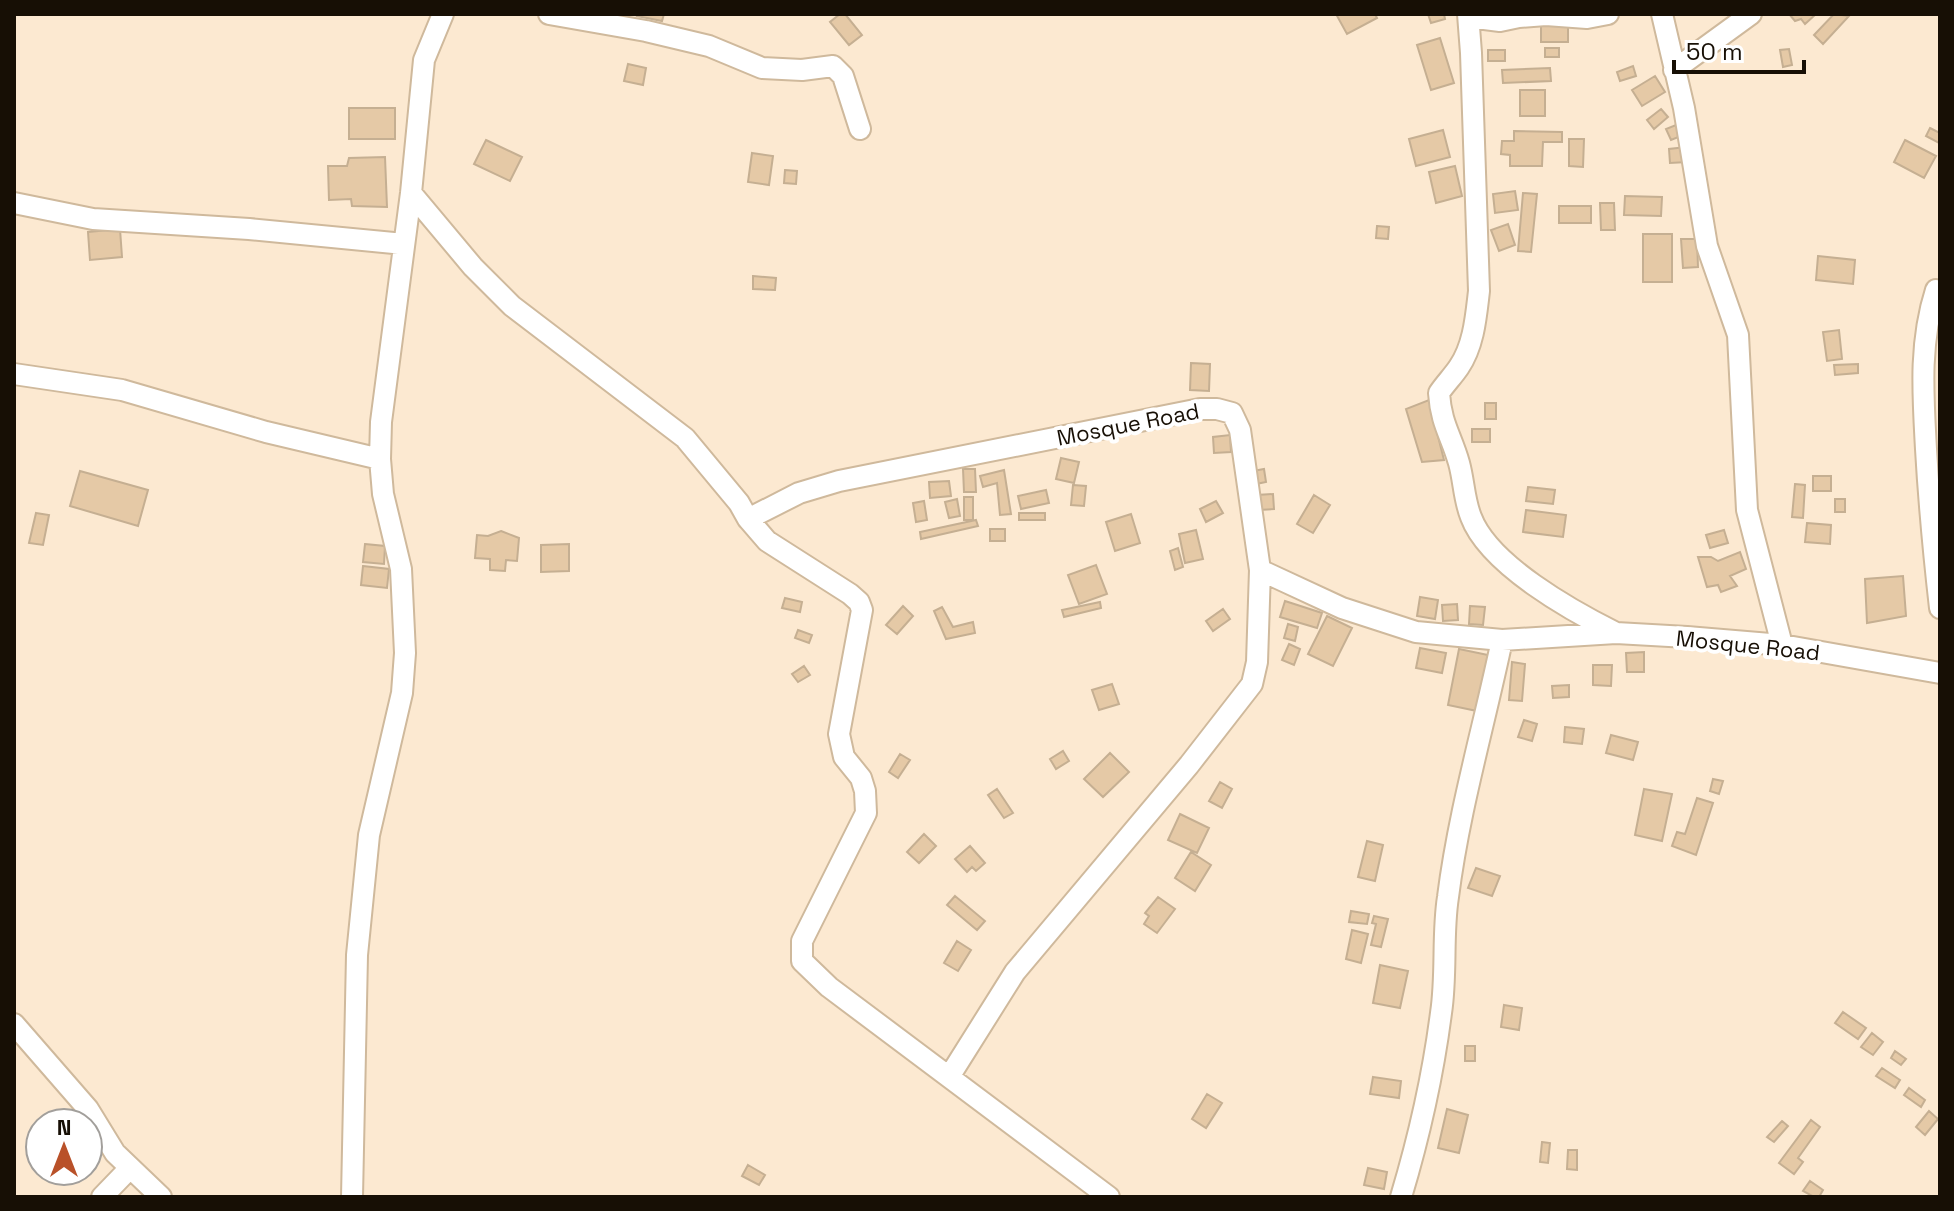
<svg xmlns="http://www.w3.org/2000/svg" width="1954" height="1211" font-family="'Space Grotesk',sans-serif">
	<rect width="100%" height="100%" fill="#fce9d1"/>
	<path fill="#e5c9a6" stroke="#c5af92" stroke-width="2" d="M 638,14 L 664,14 L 662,21 L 637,16 Z
		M 840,14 L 845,14 L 862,35 L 849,45 L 830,22 Z
		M 1336,14 L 1375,14 L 1377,18 L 1347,34 Z
		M 1428,14 L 1444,14 L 1445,19 L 1431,23 Z
		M 1789,14 L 1816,14 L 1805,24 L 1801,19 L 1795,21 Z
		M 1834,14 L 1849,16 L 1823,44 L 1814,35 Z
		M 1541,23 L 1568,23 L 1568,42 L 1541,42 Z
		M 1440,38 L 1454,83 L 1431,90 L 1417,45 Z
		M 1545,48 L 1559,48 L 1559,57 L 1545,57 Z
		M 1789,49 L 1792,65 L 1783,67 L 1780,50 Z
		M 1488,50 L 1505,50 L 1505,61 L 1488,61 Z
		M 628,64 L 646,68 L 643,85 L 624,81 Z
		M 1633,66 L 1636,76 L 1620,81 L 1617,72 Z
		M 1550,68 L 1551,81 L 1503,83 L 1502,70 Z
		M 1655,76 L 1665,92 L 1642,106 L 1632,90 Z
		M 1520,90 L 1545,90 L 1545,116 L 1520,116 Z
		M 349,108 L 395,108 L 395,139 L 349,139 Z
		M 1661,109 L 1668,117 L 1654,129 L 1647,120 Z
		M 1676,125 L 1681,136 L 1671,140 L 1666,129 Z
		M 1930,128 L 1940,133 L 1939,143 L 1926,136 Z
		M 1443,130 L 1450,157 L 1416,166 L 1409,139 Z
		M 1514,131 L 1562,132 L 1562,142 L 1543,142 L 1542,166 L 1510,166 L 1510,155 L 1501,154 L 1502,141 L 1514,141 Z
		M 1569,139 L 1584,139 L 1583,167 L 1569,166 Z
		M 486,140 L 522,157 L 510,181 L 474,164 Z
		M 1905,140 L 1936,156 L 1924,178 L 1894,162 Z
		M 1686,147 L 1687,162 L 1670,163 L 1669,149 Z
		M 752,153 L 773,156 L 769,185 L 748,182 Z
		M 385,157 L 387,207 L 352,206 L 351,199 L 329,200 L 328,166 L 347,166 L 349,158 Z
		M 1455,166 L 1462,196 L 1436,203 L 1429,172 Z
		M 785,170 L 797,171 L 796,184 L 784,183 Z
		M 1515,191 L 1518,210 L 1495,213 L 1493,194 Z
		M 1523,193 L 1537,194 L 1531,252 L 1518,251 Z
		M 1625,196 L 1662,197 L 1661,216 L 1624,215 Z
		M 1600,203 L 1614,203 L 1615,230 L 1601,230 Z
		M 1559,206 L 1591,206 L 1591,223 L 1559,223 Z
		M 1508,224 L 1515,245 L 1499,251 L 1491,230 Z
		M 1377,226 L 1389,227 L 1388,239 L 1376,238 Z
		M 120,229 L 122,257 L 90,260 L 88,232 Z
		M 1643,234 L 1672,234 L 1672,282 L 1643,282 Z
		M 1681,239 L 1697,239 L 1698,267 L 1683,268 Z
		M 1818,256 L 1855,260 L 1853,284 L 1816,280 Z
		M 753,276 L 776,278 L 775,290 L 753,289 Z
		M 1839,330 L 1842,359 L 1827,361 L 1823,332 Z
		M 1191,363 L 1210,364 L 1209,391 L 1190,390 Z
		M 1858,364 L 1858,373 L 1835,375 L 1834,365 Z
		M 1429,400 L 1444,460 L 1422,462 L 1406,409 Z
		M 1485,403 L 1496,403 L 1496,419 L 1485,419 Z
		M 1472,429 L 1490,429 L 1490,442 L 1472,442 Z
		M 1230,435 L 1231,452 L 1214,453 L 1213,437 Z
		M 1061,458 L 1079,462 L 1074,483 L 1056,479 Z
		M 963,469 L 975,469 L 976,492 L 964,492 Z
		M 1264,469 L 1266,482 L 1256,484 L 1253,471 Z
		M 1004,470 L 1011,514 L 1000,515 L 997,483 L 983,487 L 980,476 Z
		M 80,471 L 148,490 L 138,526 L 70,506 Z
		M 1813,476 L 1831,476 L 1831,491 L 1813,491 Z
		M 949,481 L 951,496 L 930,498 L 929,482 Z
		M 1795,484 L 1805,485 L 1803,518 L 1792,517 Z
		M 1073,485 L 1086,486 L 1084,506 L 1071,505 Z
		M 1528,487 L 1555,490 L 1553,504 L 1526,501 Z
		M 1046,490 L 1049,503 L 1021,509 L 1018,496 Z
		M 1273,494 L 1274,509 L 1259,510 L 1257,495 Z
		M 1314,495 L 1330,505 L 1313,533 L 1297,524 Z
		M 964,497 L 973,497 L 973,520 L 964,520 Z
		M 957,499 L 960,516 L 949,518 L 945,502 Z
		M 1835,499 L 1845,499 L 1845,512 L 1835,512 Z
		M 924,501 L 927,520 L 916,522 L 913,503 Z
		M 1216,501 L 1223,513 L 1206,522 L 1200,509 Z
		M 1526,510 L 1566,515 L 1563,537 L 1523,532 Z
		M 36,513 L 49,515 L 43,545 L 29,543 Z
		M 1019,513 L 1045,513 L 1045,520 L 1019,520 Z
		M 1131,514 L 1140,543 L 1115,551 L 1106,522 Z
		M 976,520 L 978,526 L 921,539 L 920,532 Z
		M 1807,523 L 1831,525 L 1830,544 L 1805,542 Z
		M 990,529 L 1005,529 L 1005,541 L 990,541 Z
		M 1196,530 L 1203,559 L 1185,563 L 1179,534 Z
		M 1724,530 L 1728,543 L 1710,548 L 1706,535 Z
		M 501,531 L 519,538 L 517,561 L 506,560 L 505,571 L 490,570 L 490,559 L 475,558 L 477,535 L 488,536 Z
		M 365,544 L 385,546 L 384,564 L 363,562 Z
		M 569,544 L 569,571 L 541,572 L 541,545 Z
		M 1178,548 L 1183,567 L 1175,570 L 1170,551 Z
		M 1740,552 L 1746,569 L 1730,576 L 1737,586 L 1721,592 L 1718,585 L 1707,587 L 1698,557 L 1711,557 L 1718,561 Z
		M 1096,565 L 1107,594 L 1079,604 L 1068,575 Z
		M 363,566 L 389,569 L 387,588 L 361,585 Z
		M 1903,576 L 1906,616 L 1867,623 L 1865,579 Z
		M 1420,597 L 1438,600 L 1435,619 L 1417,616 Z
		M 785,598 L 802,602 L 800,612 L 782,608 Z
		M 1285,601 L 1322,613 L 1317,628 L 1280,617 Z
		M 1100,602 L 1101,608 L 1064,617 L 1062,610 Z
		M 1457,604 L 1458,620 L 1443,621 L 1442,605 Z
		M 903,606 L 913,616 L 897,634 L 886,625 Z
		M 1470,606 L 1485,607 L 1483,625 L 1469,624 Z
		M 942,607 L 953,627 L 973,622 L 975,633 L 946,639 L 934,611 Z
		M 1223,609 L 1230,619 L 1213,631 L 1206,621 Z
		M 1327,616 L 1352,628 L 1333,666 L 1308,654 Z
		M 1288,624 L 1298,627 L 1295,641 L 1284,638 Z
		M 798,630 L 812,635 L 809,643 L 795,638 Z
		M 1289,644 L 1300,649 L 1294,665 L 1282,660 Z
		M 1420,648 L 1446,653 L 1442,673 L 1416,668 Z
		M 1459,649 L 1488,655 L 1477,711 L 1448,705 Z
		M 1644,652 L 1644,672 L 1627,672 L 1626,653 Z
		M 1512,662 L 1525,664 L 1522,701 L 1509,700 Z
		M 1593,665 L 1612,665 L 1611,686 L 1593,685 Z
		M 804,666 L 810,675 L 798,682 L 792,674 Z
		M 1112,684 L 1119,704 L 1099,710 L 1092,690 Z
		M 1569,685 L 1569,697 L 1553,698 L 1552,686 Z
		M 1524,720 L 1537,724 L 1532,741 L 1518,737 Z
		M 1565,727 L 1584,729 L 1582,744 L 1564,742 Z
		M 1611,735 L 1638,742 L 1633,760 L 1606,753 Z
		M 1063,751 L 1069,761 L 1056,769 L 1050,759 Z
		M 1110,753 L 1129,772 L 1103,797 L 1084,779 Z
		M 900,754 L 910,760 L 898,778 L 889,772 Z
		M 1713,779 L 1723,781 L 1719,794 L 1710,791 Z
		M 1220,782 L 1232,789 L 1222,808 L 1209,801 Z
		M 997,789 L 1013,813 L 1004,818 L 988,795 Z
		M 1644,789 L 1672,794 L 1662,841 L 1635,835 Z
		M 1697,798 L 1713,803 L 1696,855 L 1672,846 L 1677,832 L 1685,834 Z
		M 1180,814 L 1209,828 L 1197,853 L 1168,840 Z
		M 924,834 L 936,846 L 919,863 L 907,852 Z
		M 1367,841 L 1383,845 L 1375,881 L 1358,877 Z
		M 970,846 L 985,863 L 976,871 L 972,867 L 967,872 L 955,859 Z
		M 1191,852 L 1211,865 L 1195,891 L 1175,878 Z
		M 1476,868 L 1500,876 L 1492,896 L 1468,888 Z
		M 955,896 L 985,921 L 977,930 L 947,905 Z
		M 1158,897 L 1175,909 L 1157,933 L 1144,924 L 1149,916 L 1145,913 Z
		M 1351,911 L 1369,914 L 1367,924 L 1349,922 Z
		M 1374,916 L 1388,919 L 1381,947 L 1371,945 L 1376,924 L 1372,923 Z
		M 1352,930 L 1368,934 L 1361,963 L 1346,959 Z
		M 957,941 L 971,950 L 958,971 L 944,963 Z
		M 1380,965 L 1408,971 L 1400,1008 L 1373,1003 Z
		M 1504,1005 L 1522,1008 L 1519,1030 L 1501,1027 Z
		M 1843,1012 L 1866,1028 L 1858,1039 L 1835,1023 Z
		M 1872,1033 L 1883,1042 L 1873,1055 L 1861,1047 Z
		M 1465,1046 L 1475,1046 L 1475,1061 L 1465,1061 Z
		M 1895,1051 L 1906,1059 L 1901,1065 L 1891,1058 Z
		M 1882,1068 L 1900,1080 L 1895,1088 L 1876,1076 Z
		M 1373,1077 L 1401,1081 L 1399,1098 L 1370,1094 Z
		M 1909,1088 L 1925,1100 L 1921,1107 L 1904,1095 Z
		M 1207,1094 L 1222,1103 L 1206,1128 L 1192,1119 Z
		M 1447,1109 L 1468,1115 L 1459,1153 L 1438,1148 Z
		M 1929,1111 L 1938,1119 L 1925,1135 L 1916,1127 Z
		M 1811,1120 L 1820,1127 L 1798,1158 L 1803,1162 L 1794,1174 L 1779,1163 Z
		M 1782,1121 L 1788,1126 L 1774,1142 L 1767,1137 Z
		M 1542,1142 L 1550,1143 L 1548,1163 L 1540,1162 Z
		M 1568,1150 L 1577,1150 L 1577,1170 L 1567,1169 Z
		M 748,1165 L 765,1175 L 759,1185 L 742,1176 Z
		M 1368,1168 L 1387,1172 L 1384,1189 L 1364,1185 Z
		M 1810,1181 L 1823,1190 L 1819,1197 L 1814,1197 L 1803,1191 Z"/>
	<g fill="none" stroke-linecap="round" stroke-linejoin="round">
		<g stroke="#cfb99c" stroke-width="24">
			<path id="minor" d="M 549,14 L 646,31 L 709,46 L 762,68 L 802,70 L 833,66 L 843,76 L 860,129
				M 1468,14 L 1471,53 L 1479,291 C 1476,316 1474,345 1459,367 C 1453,376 1445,384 1439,393 C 1441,424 1451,435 1459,463 C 1464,481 1464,500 1471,517 C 1489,565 1572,611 1616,633
				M 1662,14 L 1684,108 L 1707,246 L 1738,335 L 1747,510 L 1782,645
				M 1469,17 L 1500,21 L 1519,17 L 1546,15 L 1587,18 L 1608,14
				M 1674,70 L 1751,14
				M 411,193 L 473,267 L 512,306 L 685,438 L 739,503 L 748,519 L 799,493 L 839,481 L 1200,409 L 1217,409 L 1232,413 L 1240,430 L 1260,570 L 1342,608 L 1416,632 L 1502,640 L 1616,633 L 1687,637 L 1782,645 L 1940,673
				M 14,203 L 93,219 L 249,229 L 404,244
				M 1936,290 C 1919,343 1923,394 1926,449 C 1929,502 1934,555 1940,608
				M 14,374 L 122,390 L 266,432 L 380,459
				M 748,519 L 767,541 L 850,594 L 859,602 L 862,610 L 839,734 L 844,757 L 861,778 L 865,791 L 866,813 L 802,941 L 802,961 L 829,987 L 1109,1197
				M 14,1024 L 88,1109 L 115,1153 L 161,1197
				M 949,1077 L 1015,972 L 1189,765 L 1252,684 L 1257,662 L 1260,570
				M 102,1197 L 129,1169
				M 352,1197 L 357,955 L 369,835 L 402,693 L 405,653 L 401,569 L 383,494 L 380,459 L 381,422 L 411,193 L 424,60 L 443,14
				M 1401,1197 C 1419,1137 1433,1075 1441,1013 C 1447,974 1442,935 1448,897 C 1459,810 1484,726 1502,640"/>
		</g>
		<use href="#minor" stroke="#fff" stroke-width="20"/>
	</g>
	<g text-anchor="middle" stroke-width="8" stroke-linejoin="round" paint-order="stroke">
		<g font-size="22" fill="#170f05" stroke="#fff">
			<text transform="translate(1128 424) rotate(-11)" y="8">Mosque Road</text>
			<text transform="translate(1748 645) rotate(6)" y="8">Mosque Road</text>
		</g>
	</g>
	<rect width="1954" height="1211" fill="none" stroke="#170f05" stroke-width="32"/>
	<g transform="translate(64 1147)"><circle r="38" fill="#ffffff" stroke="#a29f9b" stroke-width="2"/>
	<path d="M0-6L14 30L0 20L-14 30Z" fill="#b95129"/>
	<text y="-12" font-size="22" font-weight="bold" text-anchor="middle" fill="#170f05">N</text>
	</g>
	<path d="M1674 60v12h130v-12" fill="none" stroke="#170f05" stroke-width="4"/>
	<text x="1686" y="60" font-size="24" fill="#170f05" stroke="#ffffff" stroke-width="6" paint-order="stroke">50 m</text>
</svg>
